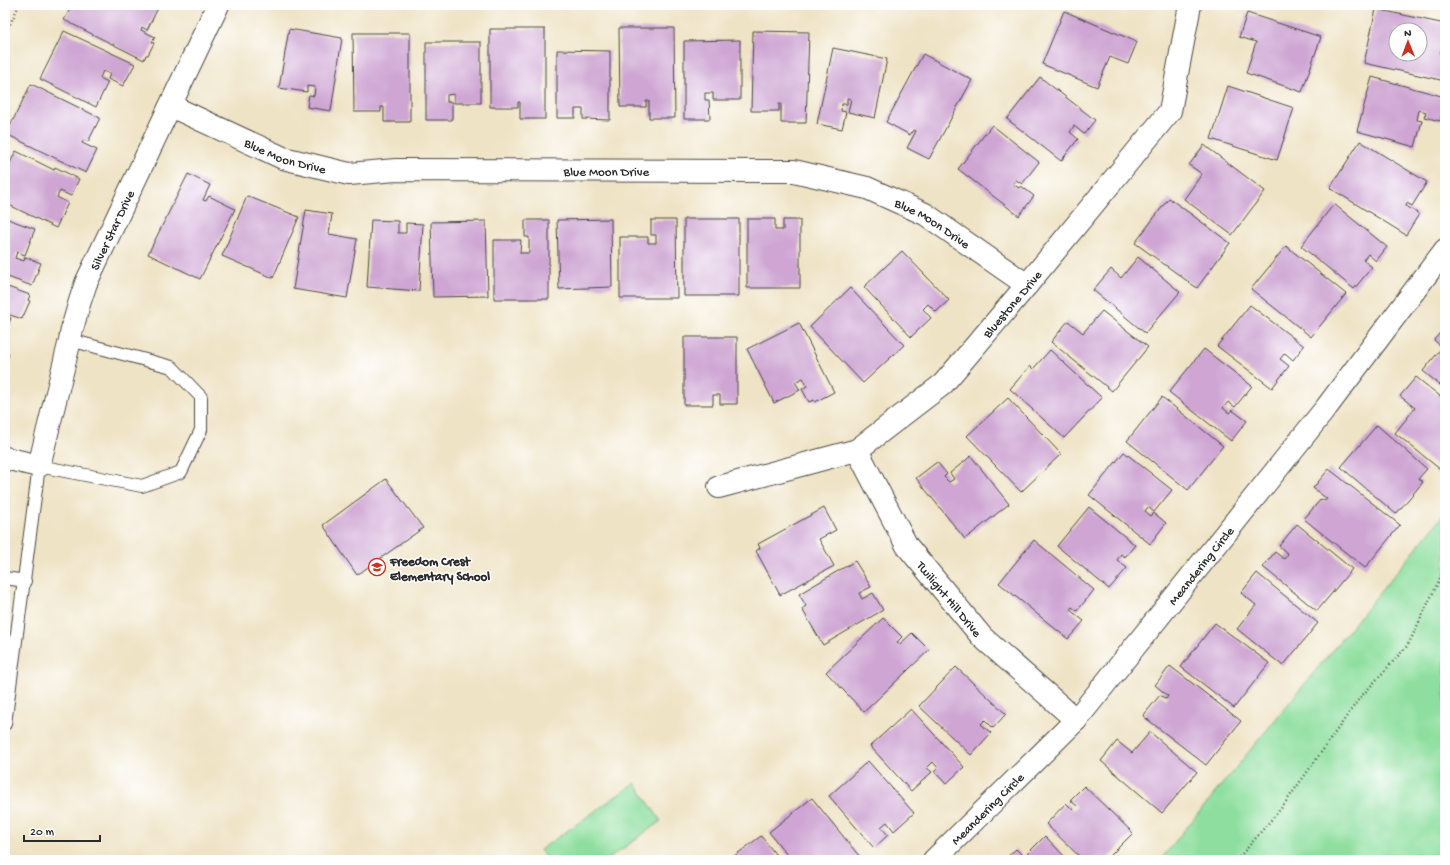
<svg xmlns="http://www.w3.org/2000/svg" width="1450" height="865" font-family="'Gochi Hand',sans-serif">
	<rect width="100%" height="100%" fill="#fff"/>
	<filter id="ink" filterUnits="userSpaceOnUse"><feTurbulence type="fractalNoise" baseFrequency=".025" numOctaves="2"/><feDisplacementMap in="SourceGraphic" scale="8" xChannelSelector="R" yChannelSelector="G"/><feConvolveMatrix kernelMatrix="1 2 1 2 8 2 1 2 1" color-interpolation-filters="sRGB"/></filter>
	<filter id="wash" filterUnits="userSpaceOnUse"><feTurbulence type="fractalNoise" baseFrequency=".012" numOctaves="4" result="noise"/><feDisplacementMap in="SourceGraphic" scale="16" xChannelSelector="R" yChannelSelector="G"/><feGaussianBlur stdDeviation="0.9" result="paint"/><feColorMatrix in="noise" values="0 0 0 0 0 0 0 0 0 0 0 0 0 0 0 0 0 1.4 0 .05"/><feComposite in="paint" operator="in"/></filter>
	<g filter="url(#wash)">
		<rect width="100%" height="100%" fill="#efe3c5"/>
		<path fill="#8edf9f" stroke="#5c8565" d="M 1445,513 L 1445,860 L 1160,860 Z
			M 635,783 L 661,821 L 607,860 L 547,860 L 540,850 Z"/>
		<g id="blocks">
			<path fill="#cea5d3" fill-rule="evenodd" d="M 72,5 L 159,6 L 147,30 L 142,27 L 141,30 L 155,37 L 152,42 L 154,43 L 148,55 L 146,55 L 144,60 L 64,20 Z
				M 1376,9 L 1445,24 L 1445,51 L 1441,50 L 1440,54 L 1445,55 L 1445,81 L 1364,63 ZM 1396,30 L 1420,30 L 1420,54 L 1396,54 Z
				M 1064,11 L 1137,42 L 1128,64 L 1110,57 L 1097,87 L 1042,64 Z
				M 1247,13 L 1321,37 L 1302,92 L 1246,73 L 1256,42 L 1239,37 Z
				M 619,28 L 674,28 L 675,118 L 649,118 L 649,101 L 646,101 L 646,107 L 620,107 Z
				M 289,29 L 342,38 L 331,111 L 307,107 L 309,95 L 314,96 L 315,87 L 307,86 L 307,92 L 279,88 Z
				M 490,29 L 545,29 L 545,119 L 520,119 L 520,102 L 518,102 L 518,107 L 490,107 Z
				M 64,31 L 135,64 L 123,86 L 108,79 L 110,74 L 103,71 L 100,78 L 108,82 L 96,107 L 40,79 Z
				M 753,31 L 809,32 L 806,123 L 781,123 L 781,104 L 779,104 L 779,111 L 751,111 Z
				M 353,33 L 410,33 L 410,122 L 384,122 L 384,107 L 381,107 L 381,112 L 354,112 Z
				M 740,40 L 740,100 L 713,100 L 713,93 L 705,93 L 705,100 L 709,100 L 710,119 L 684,119 L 684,41 Z
				M 426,42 L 481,42 L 481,103 L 454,103 L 454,94 L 447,95 L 447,102 L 452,102 L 452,120 L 426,120 Z
				M 833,48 L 887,59 L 875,118 L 848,112 L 851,99 L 847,98 L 847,104 L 842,104 L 841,111 L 846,112 L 842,129 L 817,124 Z
				M 557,50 L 610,51 L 610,120 L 583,119 L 583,109 L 575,109 L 575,118 L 557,118 Z
				M 923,54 L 972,80 L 929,159 L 907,148 L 916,131 L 913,130 L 910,135 L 886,122 Z
				M 1040,77 L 1095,120 L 1084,134 L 1074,126 L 1070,132 L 1078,139 L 1061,161 L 1007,119 Z
				M 1372,77 L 1445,97 L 1445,103 L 1440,121 L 1424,117 L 1426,112 L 1419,110 L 1417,120 L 1422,121 L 1415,147 L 1357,131 Z
				M 31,84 L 100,118 L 88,142 L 84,140 L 82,143 L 97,150 L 86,173 L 6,134 Z
				M 1228,86 L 1294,108 L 1277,160 L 1211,139 Z
				M 992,125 L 1039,162 L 1022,184 L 1016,180 L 1013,184 L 1019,188 L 1021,186 L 1034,196 L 1019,216 L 958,169 Z
				M 1360,141 L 1427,182 L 1412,206 L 1407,203 L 1406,206 L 1419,214 L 1406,235 L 1330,188 Z
				M 1204,145 L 1265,191 L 1232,235 L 1184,199 L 1202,174 L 1189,165 Z
				M 16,151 L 54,170 L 55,167 L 79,179 L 71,196 L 60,191 L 57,197 L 68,203 L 56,228 L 5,203 L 5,173 Z
				M 188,174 L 210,185 L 203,200 L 206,201 L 209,196 L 235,209 L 200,279 L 148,254 Z
				M 247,196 L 299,217 L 273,278 L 222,256 Z
				M 1169,198 L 1230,243 L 1197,288 L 1135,243 Z
				M 1334,204 L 1387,247 L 1376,261 L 1368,254 L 1363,260 L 1372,267 L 1354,289 L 1301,246 Z
				M 306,210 L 332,214 L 329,234 L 357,239 L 347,298 L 293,289 Z
				M 5,218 L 35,229 L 25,255 L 17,252 L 15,258 L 24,261 L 25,257 L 41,263 L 32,286 L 5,276 Z
				M 611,219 L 612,287 L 559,289 L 557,220 Z
				M 684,219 L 739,219 L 739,296 L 684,296 Z
				M 747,219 L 775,219 L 775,230 L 783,230 L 783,220 L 800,220 L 800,288 L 747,288 Z
				M 371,220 L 398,221 L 398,233 L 406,233 L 406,223 L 423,224 L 419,291 L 367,287 Z
				M 525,220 L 549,220 L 549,299 L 494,299 L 494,240 L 521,240 L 520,253 L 529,253 L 529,237 L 525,237 Z
				M 651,220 L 676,220 L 677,298 L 620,298 L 620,237 L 648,237 L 648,243 L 656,243 L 656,235 L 651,235 Z
				M 486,221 L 488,296 L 433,297 L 431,222 Z
				M 1286,246 L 1346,294 L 1311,337 L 1251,289 Z
				M 902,251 L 949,300 L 936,312 L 928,304 L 923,309 L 931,318 L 911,337 L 864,287 Z
				M 1138,257 L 1180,292 L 1145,333 L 1093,290 L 1111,269 L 1121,278 Z
				M 5,286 L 30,295 L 28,300 L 30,301 L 22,319 L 7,314 L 6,316 L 11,318 L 5,334 Z
				M 850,288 L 904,345 L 863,383 L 810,327 Z
				M 1250,305 L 1304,346 L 1293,360 L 1285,353 L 1280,359 L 1289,366 L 1272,388 L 1217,346 Z
				M 1102,311 L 1148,347 L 1112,391 L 1051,342 L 1068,321 L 1083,333 Z
				M 799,323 L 834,392 L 815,402 L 814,400 L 809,402 L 802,389 L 807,386 L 803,378 L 795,382 L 800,390 L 774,403 L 747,349 Z
				M 1445,327 L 1445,350 L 1434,340 Z
				M 684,337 L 737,337 L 737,404 L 720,404 L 720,395 L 713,395 L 713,405 L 684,405 Z
				M 1204,349 L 1252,386 L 1235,407 L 1228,402 L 1223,408 L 1229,413 L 1232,410 L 1247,421 L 1231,441 L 1169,392 Z
				M 1050,350 L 1102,398 L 1064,438 L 1010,389 L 1030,366 L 1033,369 Z
				M 1440,350 L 1445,354 L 1445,389 L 1423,371 Z
				M 5,352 L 9,353 L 6,367 L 5,367 Z
				M 1416,377 L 1445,400 L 1445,465 L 1441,470 L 1395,433 L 1415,408 L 1400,396 Z
				M 1162,397 L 1223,446 L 1188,490 L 1127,441 Z
				M 1008,398 L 1061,454 L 1021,492 L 967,436 Z
				M 1377,425 L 1427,469 L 1418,479 L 1423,482 L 1396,514 L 1341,467 Z
				M 1124,452 L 1172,490 L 1154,512 L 1148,507 L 1145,511 L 1151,516 L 1154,513 L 1166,523 L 1150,544 L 1089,495 Z
				M 971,456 L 1009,504 L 965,539 L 916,478 L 937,462 L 947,474 L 944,477 L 949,482 L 954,479 L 950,473 Z
				M 1329,469 L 1400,525 L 1365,568 L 1304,519 L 1321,499 L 1325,501 L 1327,499 L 1313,488 Z
				M 386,479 L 423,528 L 357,575 L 323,525 Z
				M 1089,507 L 1135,545 L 1125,557 L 1121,554 L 1117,560 L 1127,568 L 1109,589 L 1057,546 Z
				M 824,508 L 836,530 L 819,539 L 834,566 L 780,595 L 756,551 L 760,548 L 758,544 Z
				M 1297,524 L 1352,569 L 1317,611 L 1263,567 L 1275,552 L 1284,559 L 1288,554 L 1279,546 Z
				M 1034,540 L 1094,590 L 1077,611 L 1072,607 L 1070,610 L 1084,621 L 1068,639 L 999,583 Z
				M 855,561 L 871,587 L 859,593 L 862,599 L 873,593 L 883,610 L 823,645 L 802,609 L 806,606 L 799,594 Z
				M 1257,573 L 1318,623 L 1283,666 L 1237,629 L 1256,605 L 1241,593 Z
				M 883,618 L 902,637 L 897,642 L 900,644 L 912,633 L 929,650 L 864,712 L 826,672 Z
				M 1215,623 L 1269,663 L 1234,708 L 1181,667 Z
				M 1170,666 L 1241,721 L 1206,765 L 1143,716 L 1160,695 L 1166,699 L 1168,696 L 1155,685 Z
				M 956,667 L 1006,714 L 993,728 L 985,720 L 981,724 L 991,733 L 971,755 L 919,706 Z
				M 911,709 L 964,767 L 946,784 L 934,771 L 938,768 L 933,762 L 927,768 L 932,772 L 911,791 L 870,746 Z
				M 1150,732 L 1197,772 L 1162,813 L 1101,761 L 1117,741 L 1132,753 Z
				M 868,761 L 914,813 L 894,831 L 887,822 L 881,827 L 888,835 L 874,848 L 829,796 Z
				M 1084,786 L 1133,833 L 1106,860 L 1083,860 L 1046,824 L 1066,803 L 1073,810 L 1077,806 L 1070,800 Z
				M 812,798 L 860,857 L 857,860 L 791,860 L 769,832 Z
				M 761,836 L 780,860 L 729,860 Z
				M 1045,836 L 1068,860 L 1028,860 L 1029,859 L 1026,855 Z
				M 1016,849 L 1027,860 L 1004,860 Z"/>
		</g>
	</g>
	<g filter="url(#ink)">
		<use href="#blocks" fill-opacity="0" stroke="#484742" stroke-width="1"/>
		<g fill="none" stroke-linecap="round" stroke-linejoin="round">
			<g stroke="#484742" stroke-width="14">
				<path id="service" d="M 5,578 L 25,581
					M 5,724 L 39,466 L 142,486 L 181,472 L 201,430 L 201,397 L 172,367 L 70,340"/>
			</g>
			<g stroke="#484742" stroke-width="24">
				<g id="minor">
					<path id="s1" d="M 171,106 L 283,158 L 349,174 L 396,170 L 794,171 L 867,188 L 925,214 L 1027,285"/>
					<path id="s2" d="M 857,450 L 907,546 L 982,637 L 1076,720"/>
					<path id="s3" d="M 5,458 L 39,466 L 70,340 L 72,329 L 80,301 L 86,283 L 218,5"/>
					<path id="s4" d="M 719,487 L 857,450 L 943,384 L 1027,285 L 1170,111 L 1190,5"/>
					<path id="s5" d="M 934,860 L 1076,720 L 1326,408 L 1445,250"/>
				</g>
			</g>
			<path stroke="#484742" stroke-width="2.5" stroke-dasharray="1 3" stroke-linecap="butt" d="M 5,35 L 19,5
				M 1237,860 L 1283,806 L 1359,699 L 1408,645 L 1445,568"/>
			<use href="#service" stroke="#fff" stroke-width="12"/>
			<use href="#minor" stroke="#fff" stroke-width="22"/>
		</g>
	</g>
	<defs>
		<g id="school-ring" transform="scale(0.9)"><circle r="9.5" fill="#fff" stroke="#c8321e" stroke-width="1.5"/><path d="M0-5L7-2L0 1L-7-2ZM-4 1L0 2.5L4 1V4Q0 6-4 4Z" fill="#c8321e"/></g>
	</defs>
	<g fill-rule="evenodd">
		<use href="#school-ring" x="377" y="567"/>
	</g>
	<g text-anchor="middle" stroke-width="3" stroke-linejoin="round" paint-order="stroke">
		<g font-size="13" fill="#2b2b2b" stroke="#fff">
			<text dy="5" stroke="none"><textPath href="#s1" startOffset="125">Blue Moon Drive</textPath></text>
			<text dy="5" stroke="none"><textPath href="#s1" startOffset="449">Blue Moon Drive</textPath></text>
			<text dy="5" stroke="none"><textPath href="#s1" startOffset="786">Blue Moon Drive</textPath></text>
			<text dy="5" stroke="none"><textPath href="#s3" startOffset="283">Silver Star Drive</textPath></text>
			<text dy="5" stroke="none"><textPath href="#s4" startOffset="357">Bluestone Drive</textPath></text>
			<text dy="5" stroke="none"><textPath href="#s5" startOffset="398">Meandering Circle</textPath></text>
			<text dy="5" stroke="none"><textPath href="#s2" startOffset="176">Twilight Hill Drive</textPath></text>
			<text dy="5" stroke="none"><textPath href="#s5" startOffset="74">Meandering Circle</textPath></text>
		</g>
		<g font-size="13" font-weight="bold" fill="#2b2b2b" stroke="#fff" text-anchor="start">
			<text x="390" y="565">Freedom Crest<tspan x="390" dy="15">Elementary School</tspan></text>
		</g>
	</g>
	<rect width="1450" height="865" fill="none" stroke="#fff" stroke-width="20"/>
	<g transform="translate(1408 42) rotate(359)"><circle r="19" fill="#ffffff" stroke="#aaaaaa"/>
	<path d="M0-3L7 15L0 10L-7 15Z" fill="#c8321e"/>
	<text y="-6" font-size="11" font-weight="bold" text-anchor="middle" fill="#2b2b2b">N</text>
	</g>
	<path d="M24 835v6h76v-6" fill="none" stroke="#2b2b2b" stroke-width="2"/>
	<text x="30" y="835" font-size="12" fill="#2b2b2b" stroke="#ffffff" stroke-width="3" paint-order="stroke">20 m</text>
</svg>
